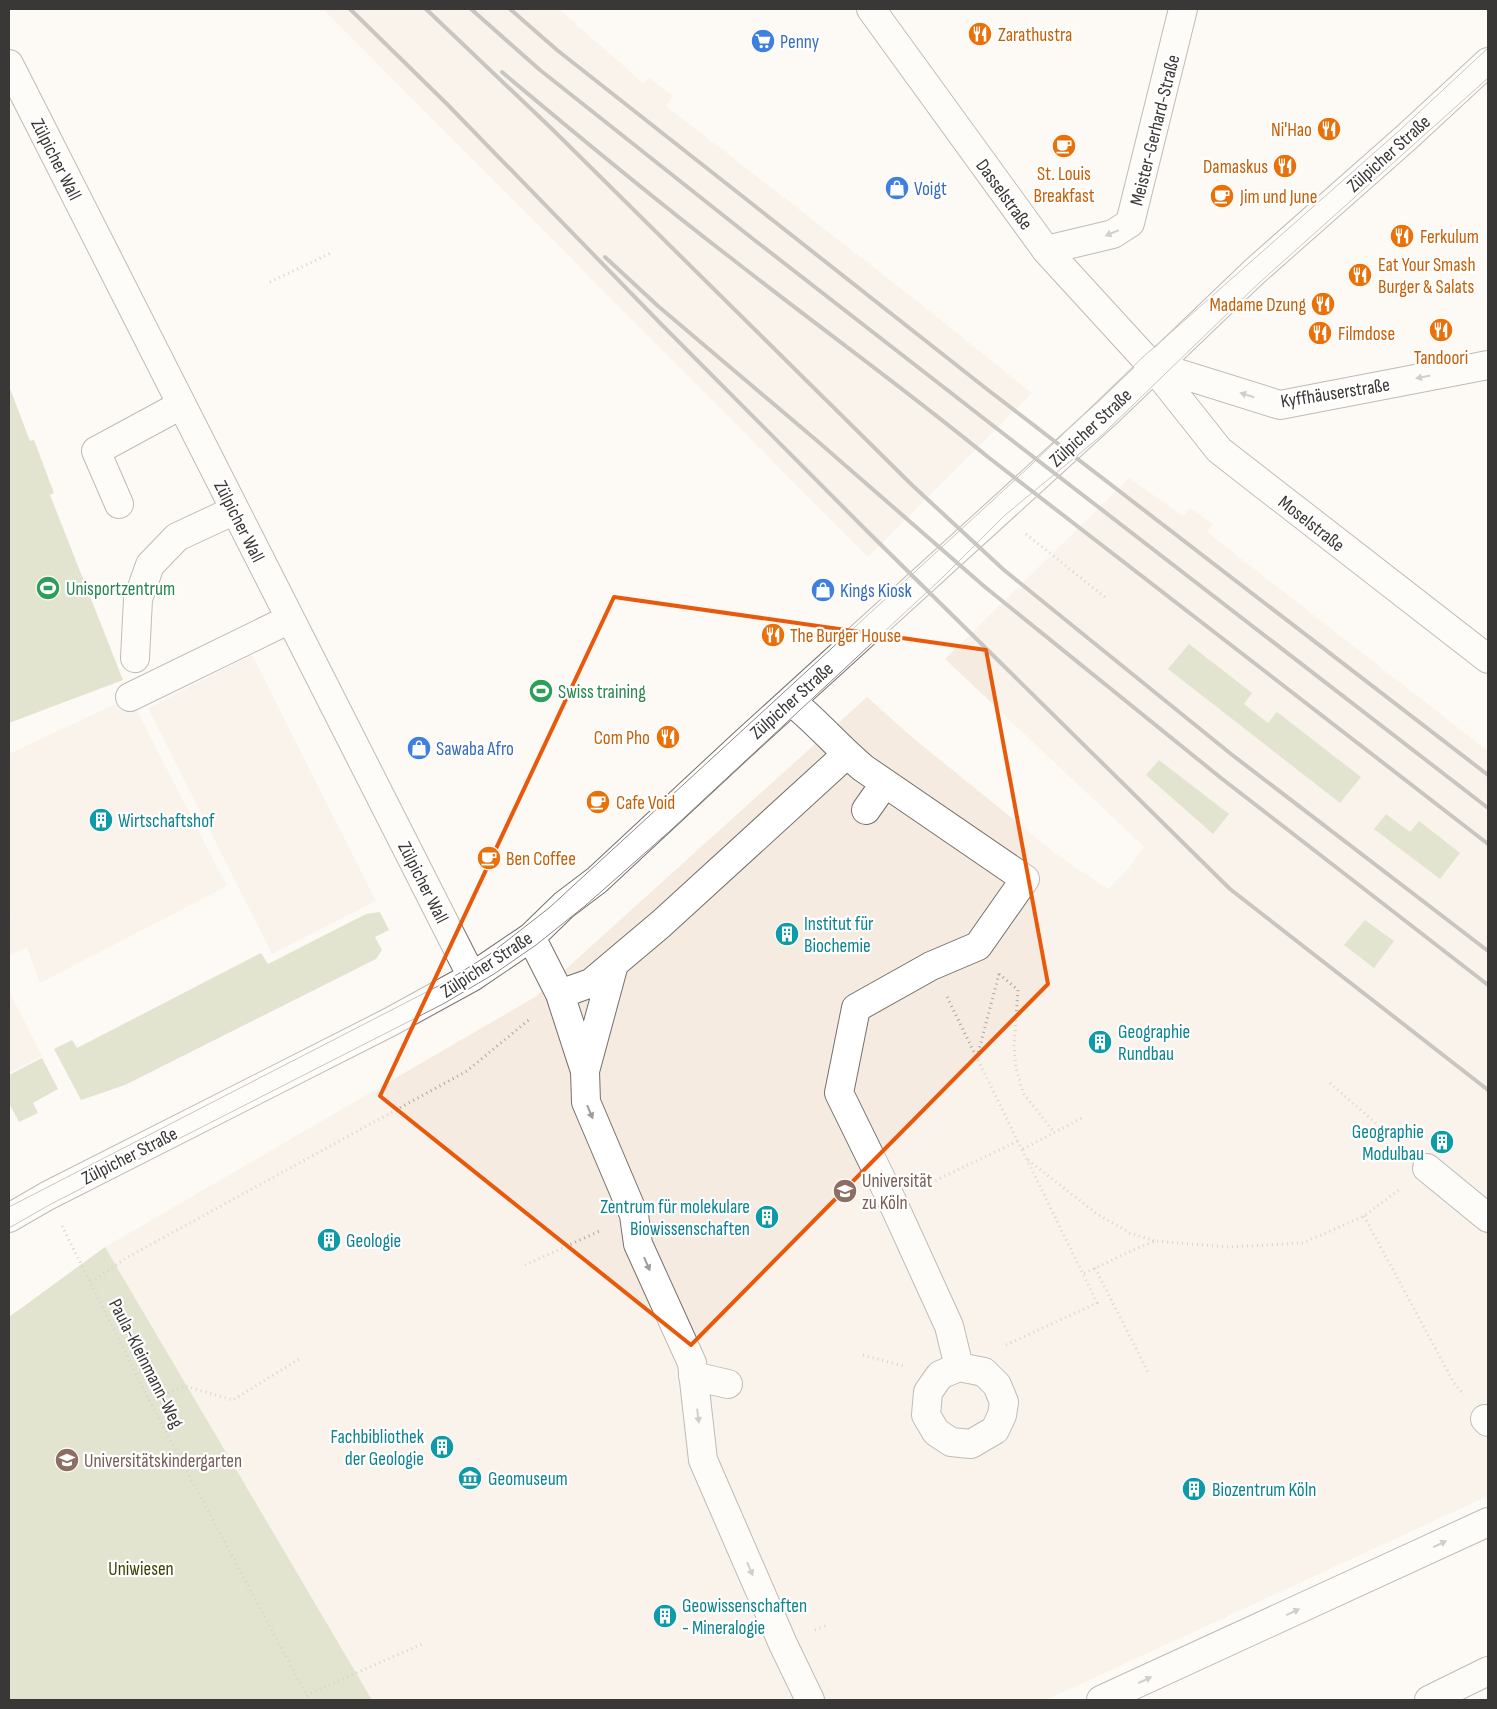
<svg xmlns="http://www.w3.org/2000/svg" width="1497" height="1709" font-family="'Sofia Sans Condensed',sans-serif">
	<rect width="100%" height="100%" fill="#fdf9f4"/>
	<path fill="#f5ebe0" d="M 323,9 L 559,9 L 643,83 L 649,78 L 673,96 L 666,106 L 921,304 L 1032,393 L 868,557 Z
		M 1129,478 L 1183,516 L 1190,508 L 1213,524 L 1207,532 L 1488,751 L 1488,1496 L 1046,1700 L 372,1700 L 105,1247 L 535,997 L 867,697 L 913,738 L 1060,857 L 1108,889 L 1128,869 L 1144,847 L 945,659 Z
		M 252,655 L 376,901 L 272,954 L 148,708 Z
		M 130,697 L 227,886 L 40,983 L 27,947 L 9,956 L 9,911 L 16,923 L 9,909 L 9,754 Z
		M 9,991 L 42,1056 L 9,1073 Z"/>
	<path fill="#c2caa4" d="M 9,386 L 30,441 L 34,440 L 54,493 L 50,495 L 123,680 L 9,723 Z
		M 1189,644 L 1252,693 L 1244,704 L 1268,723 L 1277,712 L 1361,777 L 1340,803 L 1168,669 Z
		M 1159,760 L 1229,814 L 1213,834 L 1146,775 Z
		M 1386,814 L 1410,832 L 1419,821 L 1460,853 L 1440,879 L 1374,829 Z
		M 380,912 L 389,930 L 375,937 L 382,950 L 376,959 L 125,1085 L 81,1100 L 54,1049 L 72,1040 L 77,1048 L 261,953 L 268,964 L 366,914 Z
		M 1365,920 L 1394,941 L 1374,968 L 1344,945 Z
		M 42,1058 L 58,1089 L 33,1103 L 38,1113 L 19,1122 L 9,1103 L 9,1075 Z
		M 105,1247 L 372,1700 L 9,1700 L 9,1317 Z"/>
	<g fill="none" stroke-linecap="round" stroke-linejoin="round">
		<g stroke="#74706c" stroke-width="30">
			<path id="minor" d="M 871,9 L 1046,250 L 1154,368 L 1219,450 L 1488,659
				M 9,64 L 472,977
				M 1046,250 L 1113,234 L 1130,223 L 1183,9
				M 1154,368 L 1168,370 L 1280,405 L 1488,365
				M 119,504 L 96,451 L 181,405
				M 135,658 L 138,599 L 150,565 L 177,537 L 235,510
				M 130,697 L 290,619
				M 791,701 C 817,722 838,747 863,768 L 1025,879 L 978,946 L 931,966 L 856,1008 L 839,1093 L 892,1201 L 949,1326 L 959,1367 L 940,1375 L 928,1392 L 926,1415 L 936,1432 L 951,1442 L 971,1444 L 995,1430 L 1002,1415 L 1004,1402 L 997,1385 L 984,1372 L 959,1367
				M 866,810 L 885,783
				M 531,937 L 560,994 L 585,1071 L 586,1102 L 634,1215 L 638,1244 L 692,1363 L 703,1460 L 783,1644 L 810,1700
				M 560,994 L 591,983 L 661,924 L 847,754
				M 585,1071 L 614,964
				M 1427,1168 L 1488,1218
				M 9,1218 L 47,1196 L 390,1022 L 472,977 L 531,937 L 564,905 L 597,880 L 742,745 L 1108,412 L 1254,272 L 1408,136 L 1488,62
				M 693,1376 L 728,1384
				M 1485,1419 L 1488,1422
				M 1101,1700 L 1488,1522
				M 1429,1700 L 1488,1671"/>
		</g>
		<path stroke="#a9a6a2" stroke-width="3" stroke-dasharray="1 4" stroke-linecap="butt" d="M 270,282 L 331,253
			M 1026,534 L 1106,598
			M 999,974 L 1018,990 L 1014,1046 L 1016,1068 L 1023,1093 L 1054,1132
			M 947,997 L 1083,1274 L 1131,1251 L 1155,1241 L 1228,1247 L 1303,1243 L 1364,1216 L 1400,1189
			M 977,1057 L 999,974
			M 1330,1083 L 1403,1147
			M 1023,1149 L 1082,1118
			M 1028,1160 L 1097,1214 L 1130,1233 L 1155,1241
			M 922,1187 L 1018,1141
			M 1364,1216 L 1454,1383 L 1464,1395
			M 62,1226 L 149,1400 L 309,1700
			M 525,1265 L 602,1230
			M 1095,1268 L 1149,1374
			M 91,1282 L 128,1257 L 467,1071 L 531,1018
			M 1006,1345 L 1097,1303 L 1083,1274
			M 863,1355 L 903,1366
			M 149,1400 L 185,1386 L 233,1400 L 299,1359
			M 815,1630 L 828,1625
			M 306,1695 L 422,1644"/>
		<use href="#minor" stroke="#fff" stroke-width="28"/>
		<path stroke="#8b8885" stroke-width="1" d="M 9,1207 L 442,984 L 490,954 L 549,908 L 1029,467 L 1143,357 L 1400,130 L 1488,48
			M 9,1228 L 51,1204 L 443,1004 L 494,974 L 536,945 L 586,905 L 671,830 L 942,578 L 1004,516 L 1102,435 L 1259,283 L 1488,78"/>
		<path stroke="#8b8885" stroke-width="4" d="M 350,9 L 447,104 L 662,325 L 867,531 L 1230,889 L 1488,1090
			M 426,9 L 551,128 L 913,486 L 1004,570 L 1231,754 L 1488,951
			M 471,9 L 540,70 L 748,235 L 1009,438 L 1488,808
			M 510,9 L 557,50 L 988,390 L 1488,775
			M 502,72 C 577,135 653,198 731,258 C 816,325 904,388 988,457 L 1488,844
			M 605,257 L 658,306 L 815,439 L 985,587 L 1221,778 L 1488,985"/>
	</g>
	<defs><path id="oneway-solid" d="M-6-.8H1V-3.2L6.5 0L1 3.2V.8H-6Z" transform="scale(1.25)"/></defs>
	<g fill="#9c9c9a">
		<use href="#oneway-solid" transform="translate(1112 233) rotate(157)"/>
		<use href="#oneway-solid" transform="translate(1423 377) rotate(169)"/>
		<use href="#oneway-solid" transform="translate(1247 395) rotate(-163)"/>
		<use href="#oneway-solid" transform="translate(590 1112) rotate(67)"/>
		<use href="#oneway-solid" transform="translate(647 1264) rotate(66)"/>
		<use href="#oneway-solid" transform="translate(698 1416) rotate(83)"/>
		<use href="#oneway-solid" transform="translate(1440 1544) rotate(-25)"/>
		<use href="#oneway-solid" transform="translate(750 1569) rotate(67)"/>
		<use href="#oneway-solid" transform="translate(1293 1612) rotate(-25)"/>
		<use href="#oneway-solid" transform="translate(1145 1680) rotate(-25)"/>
	</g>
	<path d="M0 0H1497V1709H0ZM 614,597 L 986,650 L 1048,984 L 691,1345 L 380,1096 Z" fill="#fdf9f4" fill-opacity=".55" fill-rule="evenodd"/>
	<path fill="none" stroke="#e8590c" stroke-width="4" stroke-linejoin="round" d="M 614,597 L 986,650 L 1048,984 L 691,1345 L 380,1096 Z"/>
	<defs>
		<g id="restaurant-disc" transform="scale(1.25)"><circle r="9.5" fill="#e8710a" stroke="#fff"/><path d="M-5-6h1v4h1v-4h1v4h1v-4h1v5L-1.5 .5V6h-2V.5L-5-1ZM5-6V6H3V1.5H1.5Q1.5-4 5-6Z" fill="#fff"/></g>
		<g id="supermarket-disc" transform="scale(1.25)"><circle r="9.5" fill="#3f7fe0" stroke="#fff"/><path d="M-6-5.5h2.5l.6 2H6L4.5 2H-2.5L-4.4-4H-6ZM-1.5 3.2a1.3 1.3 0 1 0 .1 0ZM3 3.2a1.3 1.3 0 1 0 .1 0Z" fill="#fff"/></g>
		<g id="cafe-disc" transform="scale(1.25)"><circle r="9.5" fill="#e8710a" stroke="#fff"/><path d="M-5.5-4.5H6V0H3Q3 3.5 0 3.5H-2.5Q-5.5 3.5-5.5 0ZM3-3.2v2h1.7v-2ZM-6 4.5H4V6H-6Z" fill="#fff"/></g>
		<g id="shop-disc" transform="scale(1.25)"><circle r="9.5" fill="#3f7fe0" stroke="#fff"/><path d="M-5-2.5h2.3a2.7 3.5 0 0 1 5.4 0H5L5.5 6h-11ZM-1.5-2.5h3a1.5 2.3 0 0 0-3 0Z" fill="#fff"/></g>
		<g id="stadium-disc" transform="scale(1.25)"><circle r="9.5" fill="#2e9e5b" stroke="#fff"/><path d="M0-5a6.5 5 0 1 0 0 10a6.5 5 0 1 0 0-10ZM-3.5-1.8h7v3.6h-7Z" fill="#fff"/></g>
		<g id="building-disc" transform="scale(1.25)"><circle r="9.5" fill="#0f9aa8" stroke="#fff"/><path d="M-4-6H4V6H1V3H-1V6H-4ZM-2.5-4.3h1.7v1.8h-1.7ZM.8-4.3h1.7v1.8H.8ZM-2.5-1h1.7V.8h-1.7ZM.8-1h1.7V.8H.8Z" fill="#fff"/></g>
		<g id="university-disc" transform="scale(1.25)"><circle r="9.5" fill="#8d6e63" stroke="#fff"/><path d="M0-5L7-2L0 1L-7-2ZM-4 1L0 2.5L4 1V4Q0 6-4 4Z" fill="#fff"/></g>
		<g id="school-disc" transform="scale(1.25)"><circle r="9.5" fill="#8d6e63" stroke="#fff"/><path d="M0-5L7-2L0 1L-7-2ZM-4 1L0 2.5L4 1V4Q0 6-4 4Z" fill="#fff"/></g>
		<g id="museum-disc" transform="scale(1.25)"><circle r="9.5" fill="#0f9aa8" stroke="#fff"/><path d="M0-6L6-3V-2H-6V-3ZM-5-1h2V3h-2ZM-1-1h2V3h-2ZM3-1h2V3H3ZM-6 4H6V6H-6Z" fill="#fff"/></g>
	</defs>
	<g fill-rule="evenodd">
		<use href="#restaurant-disc" x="980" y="34"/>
		<use href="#supermarket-disc" x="763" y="41"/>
		<use href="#restaurant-disc" x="1329" y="129"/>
		<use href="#cafe-disc" x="1064" y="146"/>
		<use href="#restaurant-disc" x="1285" y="166"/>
		<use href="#shop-disc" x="897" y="188"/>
		<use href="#cafe-disc" x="1222" y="196"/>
		<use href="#restaurant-disc" x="1402" y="236"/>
		<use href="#restaurant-disc" x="1360" y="275"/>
		<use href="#restaurant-disc" x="1323" y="304"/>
		<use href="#restaurant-disc" x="1441" y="330"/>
		<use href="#restaurant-disc" x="1320" y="333"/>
		<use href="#stadium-disc" x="48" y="588"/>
		<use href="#shop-disc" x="823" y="590"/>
		<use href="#restaurant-disc" x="773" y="635"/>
		<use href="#stadium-disc" x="541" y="691"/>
		<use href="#restaurant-disc" x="668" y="737"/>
		<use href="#shop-disc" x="419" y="748"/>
		<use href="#cafe-disc" x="598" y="802"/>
		<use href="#building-disc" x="101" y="820"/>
		<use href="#cafe-disc" x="489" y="858"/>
		<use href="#building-disc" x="787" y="934"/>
		<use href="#building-disc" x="1100" y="1042"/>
		<use href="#building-disc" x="1442" y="1142"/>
		<use href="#university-disc" x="845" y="1191"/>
		<use href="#building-disc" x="767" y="1217"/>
		<use href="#building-disc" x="329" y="1240"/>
		<use href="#building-disc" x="442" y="1447"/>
		<use href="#school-disc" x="67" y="1460"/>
		<use href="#museum-disc" x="470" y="1478"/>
		<use href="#building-disc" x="1194" y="1489"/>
		<use href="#building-disc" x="665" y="1616"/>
	</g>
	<g text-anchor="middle" stroke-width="4.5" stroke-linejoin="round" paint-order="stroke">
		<g font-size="19" fill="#c56008" stroke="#fff" text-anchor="start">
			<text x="998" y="41">Zarathustra</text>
			<text x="1312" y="136" text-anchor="end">Ni'Hao</text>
			<text x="1268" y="173" text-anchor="end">Damaskus</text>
			<text x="1064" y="180" text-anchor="middle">St. Louis<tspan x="1064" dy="22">Breakfast</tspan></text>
			<text x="1240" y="203">Jim und June</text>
			<text x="1420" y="243">Ferkulum</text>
			<text x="1378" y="271">Eat Your Smash<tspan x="1378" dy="22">Burger &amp; Salats</tspan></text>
			<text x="1306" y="311" text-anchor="end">Madame Dzung</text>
			<text x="1338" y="340">Filmdose</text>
			<text x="1441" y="364" text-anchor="middle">Tandoori</text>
			<text x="790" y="642">The Burger House</text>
			<text x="650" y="744" text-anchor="end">Com Pho</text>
			<text x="616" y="809">Cafe Void</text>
			<text x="506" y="865">Ben Coffee</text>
		</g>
		<g font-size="19" fill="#366cbe" stroke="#fff" text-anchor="start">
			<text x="780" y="48">Penny</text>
			<text x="914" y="195">Voigt</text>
			<text x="840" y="597">Kings Kiosk</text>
			<text x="436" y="755">Sawaba Afro</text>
		</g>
		<g font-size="19" fill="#3a3836" stroke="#fff">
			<text transform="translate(1154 130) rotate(-76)" y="7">Meister-Gerhard-Straße</text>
			<text transform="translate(1388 153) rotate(-42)" y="7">Zülpicher Straße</text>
			<text transform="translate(57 159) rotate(63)" y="7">Zülpicher Wall</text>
			<text transform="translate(1005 194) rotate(54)" y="7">Dasselstraße</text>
			<text transform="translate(1335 392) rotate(-9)" y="7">Kyffhäuserstraße</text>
			<text transform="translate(1090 427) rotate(-43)" y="7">Zülpicher Straße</text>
			<text transform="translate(240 521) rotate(63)" y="7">Zülpicher Wall</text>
			<text transform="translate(1312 523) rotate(38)" y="7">Moselstraße</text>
			<text transform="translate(791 700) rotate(-42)" y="7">Zülpicher Straße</text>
			<text transform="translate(424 882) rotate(63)" y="7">Zülpicher Wall</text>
			<text transform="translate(486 964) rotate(-33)" y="7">Zülpicher Straße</text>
			<text transform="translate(129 1155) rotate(-27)" y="7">Zülpicher Straße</text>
			<text transform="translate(147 1363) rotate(63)" y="7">Paula-Kleinmann-Weg</text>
		</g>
		<g font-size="19" fill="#27864d" stroke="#fff" text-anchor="start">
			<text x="66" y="595">Unisportzentrum</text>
			<text x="558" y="698">Swiss training</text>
		</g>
		<g font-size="19" fill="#0d838f" stroke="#fff" text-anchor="start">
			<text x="118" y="827">Wirtschaftshof</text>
			<text x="804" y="930">Institut für<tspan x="804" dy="22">Biochemie</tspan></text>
			<text x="1118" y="1038">Geographie<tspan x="1118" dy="22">Rundbau</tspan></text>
			<text x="1424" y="1138" text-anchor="end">Geographie<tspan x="1424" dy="22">Modulbau</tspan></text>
			<text x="750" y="1213" text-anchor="end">Zentrum für molekulare<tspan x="750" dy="22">Biowissenschaften</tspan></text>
			<text x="346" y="1247">Geologie</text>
			<text x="424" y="1443" text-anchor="end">Fachbibliothek<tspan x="424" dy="22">der Geologie</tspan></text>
			<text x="488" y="1485">Geomuseum</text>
			<text x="1212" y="1496">Biozentrum Köln</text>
			<text x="682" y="1612">Geowissenschaften<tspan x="682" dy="22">- Mineralogie</tspan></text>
		</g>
		<g font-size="19" fill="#785e54" stroke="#fff" text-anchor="start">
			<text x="862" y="1187">Universität<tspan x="862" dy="22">zu Köln</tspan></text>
			<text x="84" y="1467">Universitätskindergarten</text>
		</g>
		<g font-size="19" fill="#3b4302" stroke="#fff">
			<text x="141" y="1575">Uniwiesen</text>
		</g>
	</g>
	<rect width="1497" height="1709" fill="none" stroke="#3a3836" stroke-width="20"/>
</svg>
